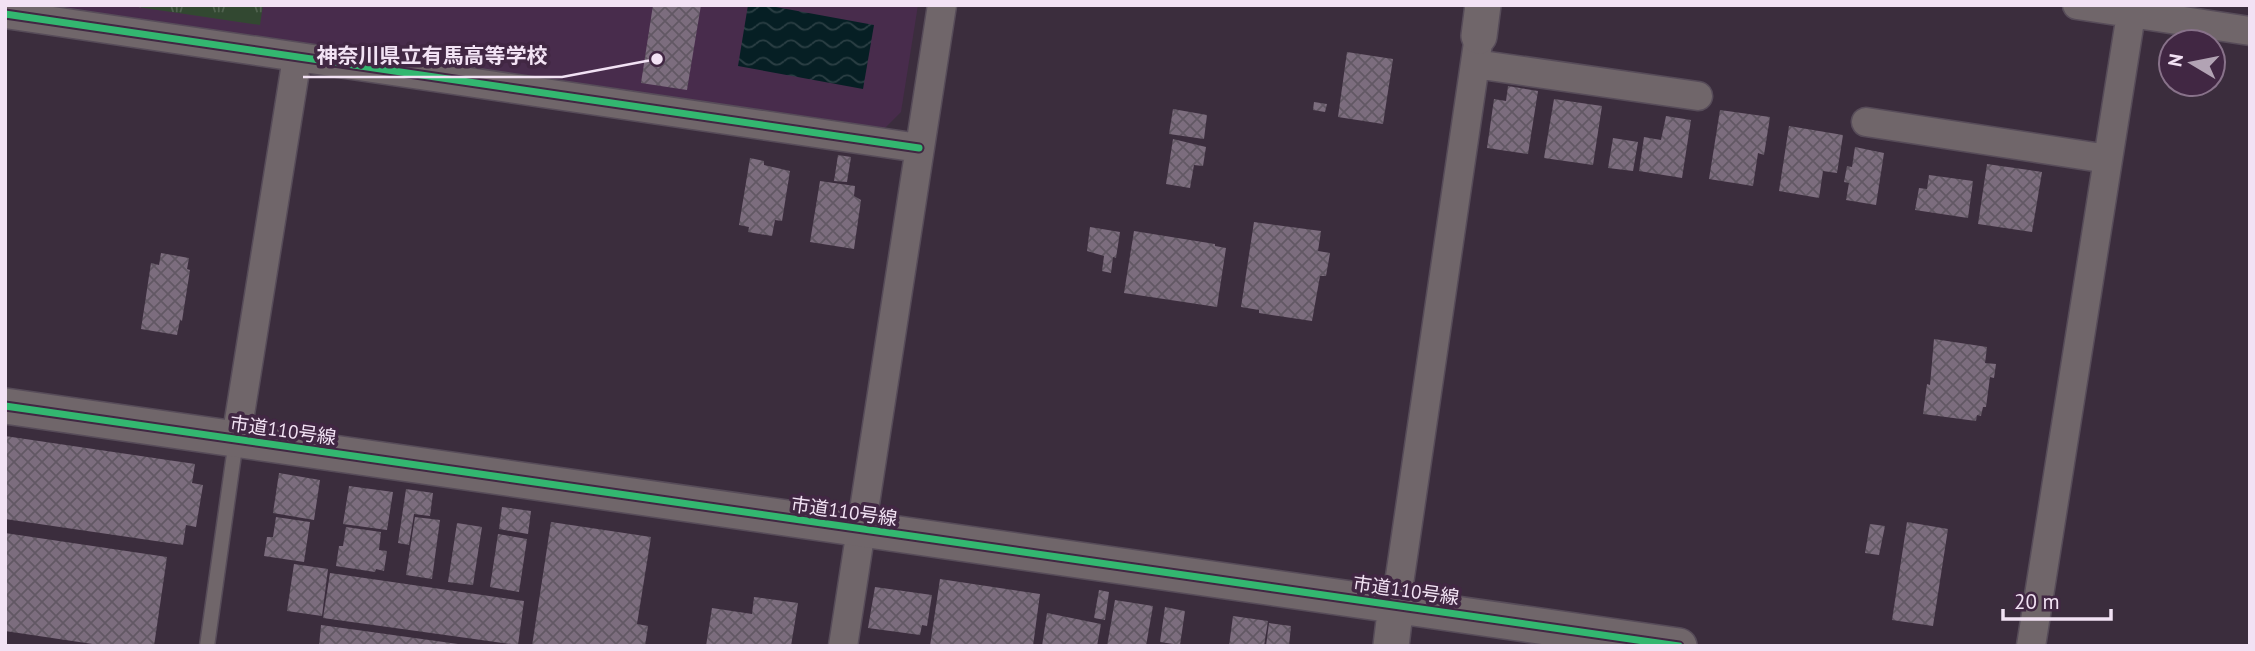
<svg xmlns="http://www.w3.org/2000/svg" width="2255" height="651" font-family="'PT Sans','Noto Sans JP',sans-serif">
	<defs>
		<pattern id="park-tufts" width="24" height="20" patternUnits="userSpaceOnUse" patternTransform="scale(1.75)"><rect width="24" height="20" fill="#324831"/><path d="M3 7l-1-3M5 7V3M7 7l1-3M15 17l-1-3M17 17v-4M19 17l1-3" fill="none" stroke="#50624f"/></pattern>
		<pattern id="water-waves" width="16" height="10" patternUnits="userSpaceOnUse" patternTransform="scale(1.75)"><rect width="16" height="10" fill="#061f24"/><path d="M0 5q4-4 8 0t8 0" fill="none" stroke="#2b3f44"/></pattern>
		<pattern id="building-cross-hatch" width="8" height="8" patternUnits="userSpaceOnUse" patternTransform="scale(1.75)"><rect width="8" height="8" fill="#7c6d7e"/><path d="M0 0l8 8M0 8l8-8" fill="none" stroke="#625864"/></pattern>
	</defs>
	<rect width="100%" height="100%" fill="#3b2d3d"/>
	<path fill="#482c4c" d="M 43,5 L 918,5 L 901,112 L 884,129 Z"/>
	<path fill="url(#park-tufts)" d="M 124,5 L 263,5 L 260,25 Z"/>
	<path fill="url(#water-waves)" d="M 748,5 L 765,5 L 874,25 L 863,89 L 738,66 Z"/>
	<path fill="url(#building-cross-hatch)" d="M 653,5 L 701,5 L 687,90 L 641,83 Z
		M 1347,52 L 1393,59 L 1383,124 L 1338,117 Z
		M 1508,86 L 1538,91 L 1528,154 L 1487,148 L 1494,99 L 1506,101 Z
		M 1554,99 L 1602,106 L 1593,165 L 1544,158 Z
		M 1314,102 L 1327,104 L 1325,112 L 1313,110 Z
		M 1173,109 L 1207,115 L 1204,139 L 1169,134 Z
		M 1720,110 L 1770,117 L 1764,155 L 1758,153 L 1753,186 L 1709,179 Z
		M 1666,116 L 1691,120 L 1682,178 L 1639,171 L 1644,137 L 1661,140 Z
		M 1789,126 L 1843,135 L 1837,173 L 1823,171 L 1819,198 L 1779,191 Z
		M 1613,138 L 1638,142 L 1633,171 L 1608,168 Z
		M 1173,139 L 1206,147 L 1203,166 L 1194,165 L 1190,188 L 1166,184 Z
		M 1855,147 L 1884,153 L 1876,205 L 1846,200 L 1849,183 L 1844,182 L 1847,166 L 1852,167 Z
		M 838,155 L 851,157 L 847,182 L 834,181 Z
		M 750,158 L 764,161 L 764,165 L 790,171 L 782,221 L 775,220 L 772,236 L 748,232 L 749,227 L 739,225 Z
		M 1987,164 L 2042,172 L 2032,232 L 1978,224 Z
		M 1929,175 L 1973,181 L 1968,218 L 1915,210 L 1919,188 L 1927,189 Z
		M 820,181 L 855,186 L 854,196 L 861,200 L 854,249 L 810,242 Z
		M 1254,222 L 1321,231 L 1318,251 L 1330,253 L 1326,276 L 1320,276 L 1312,321 L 1259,313 L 1259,310 L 1241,307 Z
		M 1090,227 L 1120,232 L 1116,258 L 1113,257 L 1111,273 L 1102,271 L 1104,256 L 1087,251 Z
		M 1134,231 L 1215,244 L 1215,246 L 1226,248 L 1217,307 L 1124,293 Z
		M 161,253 L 189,258 L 187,269 L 190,270 L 182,321 L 180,320 L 177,335 L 141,329 L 151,263 L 159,265 Z
		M 1934,339 L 1987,347 L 1985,363 L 1996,364 L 1994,378 L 1990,377 L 1986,407 L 1983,407 L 1981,416 L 1977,415 L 1976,421 L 1923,414 L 1927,384 L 1930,385 Z
		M 5,436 L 195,464 L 192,483 L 203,485 L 196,527 L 186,525 L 183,545 L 5,519 Z
		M 279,473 L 320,480 L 314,520 L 273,513 Z
		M 349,486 L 393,492 L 387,530 L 343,524 Z
		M 406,489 L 433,493 L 430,516 L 414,514 L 409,545 L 398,543 Z
		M 502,507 L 531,511 L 528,534 L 499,529 Z
		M 276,517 L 310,522 L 304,562 L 264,556 L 267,537 L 273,537 Z
		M 415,517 L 440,520 L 432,579 L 406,575 Z
		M 551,522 L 651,537 L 637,624 L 648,626 L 645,646 L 532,646 Z
		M 1907,522 L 1948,529 L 1933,626 L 1892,620 Z
		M 457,523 L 482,527 L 473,585 L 448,582 Z
		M 1870,524 L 1885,526 L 1879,555 L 1865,553 Z
		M 346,527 L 381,532 L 379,550 L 387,551 L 384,571 L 376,569 L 375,572 L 336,566 L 339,546 L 343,546 Z
		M 5,533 L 167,557 L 154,646 L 106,646 L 5,631 Z
		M 498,534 L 527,539 L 519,592 L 490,587 Z
		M 294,564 L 328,569 L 322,616 L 287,611 Z
		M 330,573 L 524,601 L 518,645 L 323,618 Z
		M 940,579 L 1040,594 L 1033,646 L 930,646 Z
		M 875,587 L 932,595 L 927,626 L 922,625 L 920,635 L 868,628 Z
		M 1099,590 L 1109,592 L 1105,620 L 1094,618 Z
		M 754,597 L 798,603 L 791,646 L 706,646 L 712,608 L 752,614 Z
		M 1115,600 L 1153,606 L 1146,646 L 1107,646 Z
		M 1165,607 L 1185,611 L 1180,645 L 1160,642 Z
		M 1047,613 L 1101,624 L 1097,646 L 1042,646 Z
		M 1233,616 L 1268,621 L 1264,646 L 1229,646 Z
		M 1269,623 L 1291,626 L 1289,646 L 1266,646 Z
		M 321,625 L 458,644 L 458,646 L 319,646 Z"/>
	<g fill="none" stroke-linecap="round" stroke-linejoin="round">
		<g stroke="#574c59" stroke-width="17">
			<path id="service" d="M 207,646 L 236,440"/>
		</g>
		<g stroke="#574c59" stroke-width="31">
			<path id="minor" d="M 2077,5 L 2250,31
				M 5,14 L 919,148
				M 1475,64 L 1698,96
				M 1866,122 L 2108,159
				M 236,439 L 297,58
				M 1396,604 L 1479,36
				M 843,646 L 942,5
				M 2031,646 L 2131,14"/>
		</g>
		<g stroke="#574c59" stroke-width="38">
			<path id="tertiary" d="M 1479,36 L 1483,5
				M 5,406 L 1679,646
				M 1391,646 L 1396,604"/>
		</g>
		<use href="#service" stroke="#70666a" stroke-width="14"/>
		<use href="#minor" stroke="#70666a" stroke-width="28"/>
		<use href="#tertiary" stroke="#70666a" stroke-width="35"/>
		<g stroke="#412743" stroke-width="11">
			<path id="cycleway" d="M 5,14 L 919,148
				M 5,406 L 1679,646"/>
		</g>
		<use href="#cycleway" stroke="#33b770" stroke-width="7"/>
	</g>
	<g text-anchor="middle" stroke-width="7" stroke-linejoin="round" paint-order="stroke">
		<g font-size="19" fill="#f2e2f4" stroke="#412743">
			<text transform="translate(283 430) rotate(8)" y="7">市道110号線</text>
			<text transform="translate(844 511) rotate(8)" y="7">市道110号線</text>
			<text transform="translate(1406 590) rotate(8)" y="7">市道110号線</text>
		</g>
	</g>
	<path fill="none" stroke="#f2e2f4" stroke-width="2.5" d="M657 59L562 77H303"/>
	<circle fill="#f2e2f4" stroke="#412743" stroke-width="2.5" cx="657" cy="59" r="7"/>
	<g font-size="21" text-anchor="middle" font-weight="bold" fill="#f2e2f4" stroke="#412743" stroke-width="7" stroke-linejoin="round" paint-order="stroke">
		<text x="432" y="63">神奈川県立有馬高等学校</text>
	</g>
	<rect width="2255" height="651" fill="none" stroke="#f2e2f4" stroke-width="14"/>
	<g transform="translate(2192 63) rotate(280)"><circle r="33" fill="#412743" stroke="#88728a" stroke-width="2"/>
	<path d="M0-5L12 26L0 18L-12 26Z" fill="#b2a3b4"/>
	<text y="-10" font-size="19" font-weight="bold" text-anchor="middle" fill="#f2e2f4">N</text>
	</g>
	<path d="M2003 609v10h108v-10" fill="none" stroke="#f2e2f4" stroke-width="3.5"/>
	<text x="2014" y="609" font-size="21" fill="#f2e2f4" stroke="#412743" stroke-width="5" paint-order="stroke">20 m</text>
</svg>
